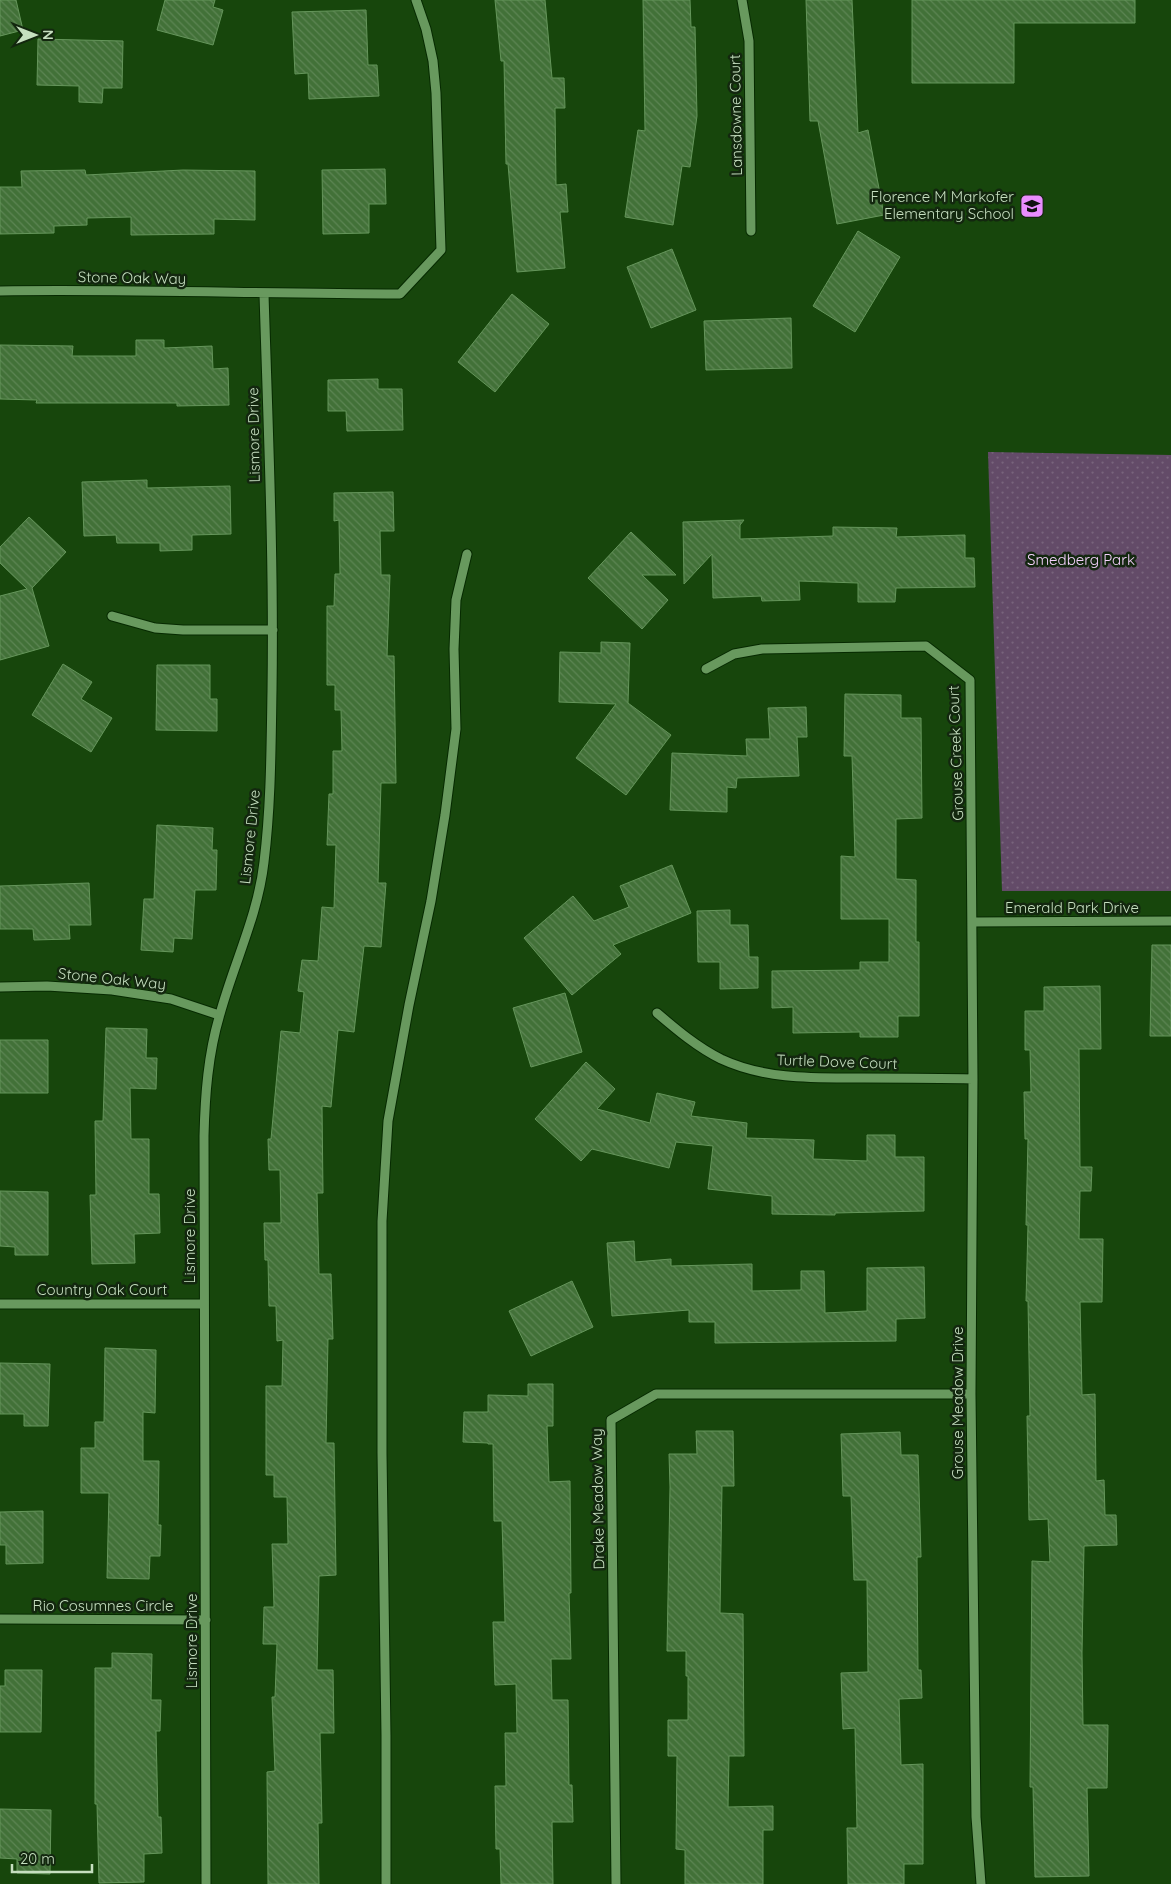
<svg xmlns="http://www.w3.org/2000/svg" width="1171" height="1884" font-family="Quicksand,sans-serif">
	<defs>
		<pattern id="grass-dots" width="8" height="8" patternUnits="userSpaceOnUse" patternTransform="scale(1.25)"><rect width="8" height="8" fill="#634b68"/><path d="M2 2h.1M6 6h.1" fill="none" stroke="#78647c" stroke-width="1.8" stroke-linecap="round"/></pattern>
		<pattern id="building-back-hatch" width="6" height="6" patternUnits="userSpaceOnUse" patternTransform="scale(1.25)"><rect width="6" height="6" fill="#427138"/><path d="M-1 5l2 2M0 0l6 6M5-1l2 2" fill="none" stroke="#5c8553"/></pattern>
	</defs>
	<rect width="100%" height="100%" fill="#17460c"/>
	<path fill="url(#grass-dots)" d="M 988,452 L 1171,455 L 1171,891 L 1002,891 Z"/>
	<path fill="url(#building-back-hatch)" stroke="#65965b" d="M 0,0 L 16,0 L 23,30 L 0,36 Z
		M 165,0 L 215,0 L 213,7 L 223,10 L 213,45 L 157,30 Z
		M 495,0 L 545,0 L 552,78 L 564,78 L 565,108 L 555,108 L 556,185 L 566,184 L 568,212 L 560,212 L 565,268 L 517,272 L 508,164 L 506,164 L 504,61 L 501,61 Z
		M 643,0 L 690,0 L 691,27 L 695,27 L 697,116 L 690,167 L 682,166 L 673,225 L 625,217 L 638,130 L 645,131 Z
		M 806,0 L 852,0 L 858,133 L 868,130 L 884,215 L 837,224 L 818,121 L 810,121 Z
		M 912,0 L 1135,0 L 1135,23 L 1014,23 L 1014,83 L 912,83 Z
		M 366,10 L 368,65 L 377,65 L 379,96 L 309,99 L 308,73 L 295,74 L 292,12 Z
		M 38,39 L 123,41 L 122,88 L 103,88 L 102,103 L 79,102 L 79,86 L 37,85 Z
		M 385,169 L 386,204 L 369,204 L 369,233 L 323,234 L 322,170 Z
		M 85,170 L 86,175 L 183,170 L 255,171 L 255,220 L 214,219 L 214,234 L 131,235 L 131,217 L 87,218 L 87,225 L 54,226 L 54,233 L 0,234 L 0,187 L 22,187 L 21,171 Z
		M 858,231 L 900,257 L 855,332 L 813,306 Z
		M 672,249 L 696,310 L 651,328 L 627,267 Z
		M 512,294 L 549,324 L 495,392 L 458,362 Z
		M 791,318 L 792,368 L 706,370 L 704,321 Z
		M 136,340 L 164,340 L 164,348 L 212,346 L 213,369 L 228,368 L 229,405 L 177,406 L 177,403 L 36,403 L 37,400 L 0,399 L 0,345 L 73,346 L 72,356 L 136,356 Z
		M 378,379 L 378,389 L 402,389 L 403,430 L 347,431 L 346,411 L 328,411 L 328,380 Z
		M 147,480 L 147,488 L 230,486 L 231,534 L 192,535 L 192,550 L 160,551 L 160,543 L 117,543 L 116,535 L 84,536 L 82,482 Z
		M 393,492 L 394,531 L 380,531 L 381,575 L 390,575 L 387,656 L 394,656 L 396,783 L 381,783 L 378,883 L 386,883 L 381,947 L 364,946 L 354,1032 L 338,1030 L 331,1107 L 322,1106 L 323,1193 L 317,1193 L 319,1274 L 331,1274 L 333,1339 L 328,1339 L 326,1443 L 334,1443 L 336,1575 L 319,1576 L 317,1670 L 333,1670 L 334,1733 L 320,1733 L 322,1823 L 318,1823 L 319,1884 L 268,1884 L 267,1772 L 275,1771 L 272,1697 L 275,1697 L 277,1644 L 263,1644 L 264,1607 L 274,1607 L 272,1544 L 288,1544 L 287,1497 L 274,1497 L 274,1475 L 266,1475 L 266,1386 L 282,1386 L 283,1340 L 277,1341 L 276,1306 L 269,1306 L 268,1260 L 265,1260 L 264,1223 L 281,1223 L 280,1170 L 269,1170 L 268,1139 L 271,1139 L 281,1031 L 300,1033 L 304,992 L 298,991 L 302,960 L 318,961 L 322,907 L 334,908 L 336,845 L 327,845 L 329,794 L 333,794 L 333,751 L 342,751 L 341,710 L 335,710 L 335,685 L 327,685 L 327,606 L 334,606 L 335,574 L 340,574 L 339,520 L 334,521 L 334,493 Z
		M 29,517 L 66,552 L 32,588 L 49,646 L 0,660 L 0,596 L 27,589 L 0,563 L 0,547 Z
		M 744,520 L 740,525 L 740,539 L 833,536 L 833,527 L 897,528 L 896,537 L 965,535 L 965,558 L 974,558 L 975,587 L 896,588 L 895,602 L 858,602 L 858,583 L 799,581 L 800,600 L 762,601 L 761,596 L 713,598 L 712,554 L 684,584 L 683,522 Z
		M 631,532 L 676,575 L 642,575 L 668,600 L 642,629 L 588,578 Z
		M 601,642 L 630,643 L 628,703 L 671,735 L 626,795 L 576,758 L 616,704 L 559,702 L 560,652 L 601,653 Z
		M 63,664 L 92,682 L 81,699 L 112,718 L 91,752 L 32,715 Z
		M 157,665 L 210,665 L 210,699 L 217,699 L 217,731 L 156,730 Z
		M 845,694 L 901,695 L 901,718 L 921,718 L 922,818 L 896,819 L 896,879 L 916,880 L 916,942 L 919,942 L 919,1016 L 898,1016 L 898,1037 L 860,1037 L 860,1032 L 793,1033 L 793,1007 L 772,1008 L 772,971 L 860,970 L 860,962 L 889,962 L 889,919 L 841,919 L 841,856 L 855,857 L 852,756 L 844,756 Z
		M 806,707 L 807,737 L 797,737 L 799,776 L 737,778 L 736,788 L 727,787 L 727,812 L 670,810 L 672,753 L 747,756 L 746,739 L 770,739 L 768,708 Z
		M 157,825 L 213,828 L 212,850 L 217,850 L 216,890 L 195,890 L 192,939 L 174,938 L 173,952 L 141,950 L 144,899 L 154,899 Z
		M 672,865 L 691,913 L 613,945 L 621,954 L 572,995 L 524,938 L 573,896 L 594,921 L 629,907 L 620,886 Z
		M 89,883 L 91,925 L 69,925 L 70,939 L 34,940 L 33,929 L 0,929 L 0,886 Z
		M 730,910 L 730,925 L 748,925 L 749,957 L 758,957 L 758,988 L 720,989 L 720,962 L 698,962 L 697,911 Z
		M 1152,945 L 1171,945 L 1171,1036 L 1150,1036 Z
		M 1100,986 L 1101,1049 L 1079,1049 L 1080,1167 L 1092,1167 L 1091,1191 L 1080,1191 L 1079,1239 L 1103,1239 L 1102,1302 L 1080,1302 L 1082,1395 L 1095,1394 L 1096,1481 L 1104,1480 L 1105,1515 L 1116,1515 L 1117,1545 L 1084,1546 L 1082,1653 L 1083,1725 L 1108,1725 L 1107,1788 L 1087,1788 L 1089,1876 L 1035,1877 L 1033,1787 L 1030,1787 L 1032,1561 L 1050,1562 L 1048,1519 L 1029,1520 L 1027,1416 L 1030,1416 L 1028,1301 L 1026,1301 L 1028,1225 L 1026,1225 L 1028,1139 L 1025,1139 L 1024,1092 L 1031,1092 L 1030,1050 L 1025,1050 L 1025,1011 L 1044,1011 L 1044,987 Z
		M 565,993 L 582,1052 L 531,1067 L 513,1008 Z
		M 106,1028 L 147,1029 L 146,1058 L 157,1058 L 156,1089 L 130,1088 L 131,1139 L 149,1139 L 149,1194 L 159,1194 L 160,1233 L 134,1234 L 135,1263 L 92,1264 L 90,1195 L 96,1195 L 95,1121 L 103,1121 Z
		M 0,1040 L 48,1040 L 48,1093 L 0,1093 Z
		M 586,1062 L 615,1089 L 597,1109 L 650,1123 L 657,1093 L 695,1102 L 691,1116 L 747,1123 L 746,1138 L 814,1140 L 813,1159 L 867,1161 L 867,1135 L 895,1135 L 895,1157 L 924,1157 L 924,1211 L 835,1213 L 835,1215 L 772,1214 L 772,1196 L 708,1189 L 713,1146 L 676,1142 L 669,1168 L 592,1149 L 581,1161 L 535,1119 Z
		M 0,1191 L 48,1192 L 48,1255 L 15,1255 L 15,1247 L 0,1246 Z
		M 634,1241 L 635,1262 L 671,1259 L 671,1266 L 752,1264 L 752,1291 L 801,1290 L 801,1271 L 824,1271 L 825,1313 L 867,1311 L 867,1268 L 924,1267 L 925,1318 L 896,1319 L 896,1341 L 715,1343 L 715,1322 L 689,1322 L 689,1310 L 612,1316 L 607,1243 Z
		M 572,1281 L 593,1327 L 531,1356 L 509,1311 Z
		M 105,1348 L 156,1350 L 155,1413 L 143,1412 L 143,1461 L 159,1461 L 158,1525 L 161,1525 L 160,1556 L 150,1556 L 149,1579 L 107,1578 L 109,1493 L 81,1493 L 81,1448 L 95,1448 L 95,1422 L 104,1422 Z
		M 0,1363 L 50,1364 L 48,1426 L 24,1426 L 24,1414 L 0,1414 Z
		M 528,1384 L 553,1384 L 553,1426 L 547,1426 L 549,1482 L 570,1481 L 571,1593 L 569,1593 L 571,1659 L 551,1659 L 552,1700 L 568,1700 L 569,1785 L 572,1785 L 573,1822 L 552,1822 L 553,1884 L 501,1884 L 500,1849 L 496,1849 L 495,1786 L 506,1786 L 505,1733 L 517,1733 L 516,1684 L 495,1685 L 493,1622 L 505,1622 L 502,1521 L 494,1521 L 493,1444 L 488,1444 L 488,1443 L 463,1442 L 464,1412 L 488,1412 L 488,1395 L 528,1396 Z
		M 696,1431 L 733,1431 L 734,1486 L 722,1486 L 720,1613 L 743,1614 L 744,1756 L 729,1756 L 728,1807 L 773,1806 L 773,1830 L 763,1830 L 763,1884 L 685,1884 L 685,1850 L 676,1849 L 677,1756 L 668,1756 L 668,1720 L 688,1720 L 688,1676 L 686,1676 L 686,1651 L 667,1651 L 670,1487 L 669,1454 L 697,1454 Z
		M 900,1432 L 901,1455 L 918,1455 L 921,1557 L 917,1557 L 918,1670 L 921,1670 L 922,1698 L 899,1699 L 901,1765 L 923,1764 L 923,1864 L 904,1864 L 904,1884 L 848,1884 L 847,1828 L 857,1828 L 855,1728 L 843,1729 L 841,1673 L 868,1672 L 867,1580 L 854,1580 L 851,1496 L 843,1496 L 841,1434 Z
		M 43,1511 L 43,1563 L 6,1564 L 6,1545 L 0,1545 L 0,1512 Z
		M 112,1653 L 152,1654 L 151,1700 L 161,1700 L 160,1731 L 156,1731 L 158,1817 L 161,1817 L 162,1853 L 144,1854 L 144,1882 L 99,1883 L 97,1804 L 95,1804 L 95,1668 L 112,1668 Z
		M 5,1670 L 42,1670 L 41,1732 L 0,1732 L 0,1686 L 5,1686 Z
		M 0,1809 L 51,1810 L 50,1874 L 17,1873 L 17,1859 L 0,1858 Z"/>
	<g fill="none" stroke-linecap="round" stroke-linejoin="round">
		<g stroke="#062a00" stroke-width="11">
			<path id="minor" d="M 742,0 L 749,41 L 751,231
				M 0,291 C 133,289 266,294 400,294 L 441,250 L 436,93 L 433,61 L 426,29 L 416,0
				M 112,616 L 155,628 L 183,630 L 273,630
				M 706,669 L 734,654 L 762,649 L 926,646 L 970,680 L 973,1079 L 971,1394 L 976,1817 L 981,1884
				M 973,922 L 1171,921
				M 0,987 L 47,986 L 112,990 L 171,999 L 219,1015
				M 657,1013 C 677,1030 697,1047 721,1059 C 766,1080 815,1078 863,1078 C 900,1078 936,1078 973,1079
				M 0,1304 L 204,1304
				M 0,1619 L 206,1620
				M 206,1884 L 204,1136 C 205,1095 208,1054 220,1014 C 234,963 258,915 264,862 C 271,805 271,749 272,691 C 274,559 268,426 264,294
				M 386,1884 L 386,1735 L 382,1453 L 382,1221 L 388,1121 L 409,1005 L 431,901 L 445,815 L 456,729 L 454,649 L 456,600 L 467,554
				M 616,1884 L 611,1420 L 656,1394 L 971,1394"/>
		</g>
		<use href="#minor" stroke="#68995e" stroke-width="9"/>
	</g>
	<defs>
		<g id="school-square" transform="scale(1.25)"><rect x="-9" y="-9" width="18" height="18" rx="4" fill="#e98dfe" stroke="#13270f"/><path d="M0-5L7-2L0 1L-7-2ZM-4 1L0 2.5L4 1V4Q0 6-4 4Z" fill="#111"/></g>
	</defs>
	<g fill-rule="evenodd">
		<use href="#school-square" x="1032" y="206"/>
	</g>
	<g text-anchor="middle" stroke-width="5" stroke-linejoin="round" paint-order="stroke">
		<g font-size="15" fill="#c6dfc0" stroke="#13270f">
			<text transform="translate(736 115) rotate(-91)" y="5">Lansdowne Court</text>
			<text transform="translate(132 278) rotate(1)" y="5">Stone Oak Way</text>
			<text transform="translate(254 435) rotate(-91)" y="5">Lismore Drive</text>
			<text transform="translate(956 753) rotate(-92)" y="5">Grouse Creek Court</text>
			<text transform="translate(250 837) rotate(-84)" y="5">Lismore Drive</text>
			<text x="1072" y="913">Emerald Park Drive</text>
			<text transform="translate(112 979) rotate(6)" y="5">Stone Oak Way</text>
			<text transform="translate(837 1062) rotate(2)" y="5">Turtle Dove Court</text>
			<text transform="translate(190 1236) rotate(-90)" y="5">Lismore Drive</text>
			<text x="102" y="1295">Country Oak Court</text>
			<text transform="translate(958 1403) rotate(-90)" y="5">Grouse Meadow Drive</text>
			<text transform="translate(598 1499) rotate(-91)" y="5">Drake Meadow Way</text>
			<text x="103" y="1611">Rio Cosumnes Circle</text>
			<text transform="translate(192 1641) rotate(-90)" y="5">Lismore Drive</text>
		</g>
		<g font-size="15" fill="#c6dfc0" stroke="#13270f" text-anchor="end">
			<text x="1014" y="202">Florence M Markofer<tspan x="1014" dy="17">Elementary School</tspan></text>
		</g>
		<g font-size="15" fill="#f6d2fe" stroke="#13270f">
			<text x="1081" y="565">Smedberg Park</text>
		</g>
	</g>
	<g transform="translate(35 35) rotate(90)" stroke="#13270f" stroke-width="4" paint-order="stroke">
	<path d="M0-4L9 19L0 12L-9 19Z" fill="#c6dfc0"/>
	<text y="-8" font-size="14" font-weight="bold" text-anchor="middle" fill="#c6dfc0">N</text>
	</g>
	<path d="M12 1864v8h80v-8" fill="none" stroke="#c6dfc0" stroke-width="2.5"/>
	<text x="20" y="1864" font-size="15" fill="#c6dfc0" stroke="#13270f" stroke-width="4" paint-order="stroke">20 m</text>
</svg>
